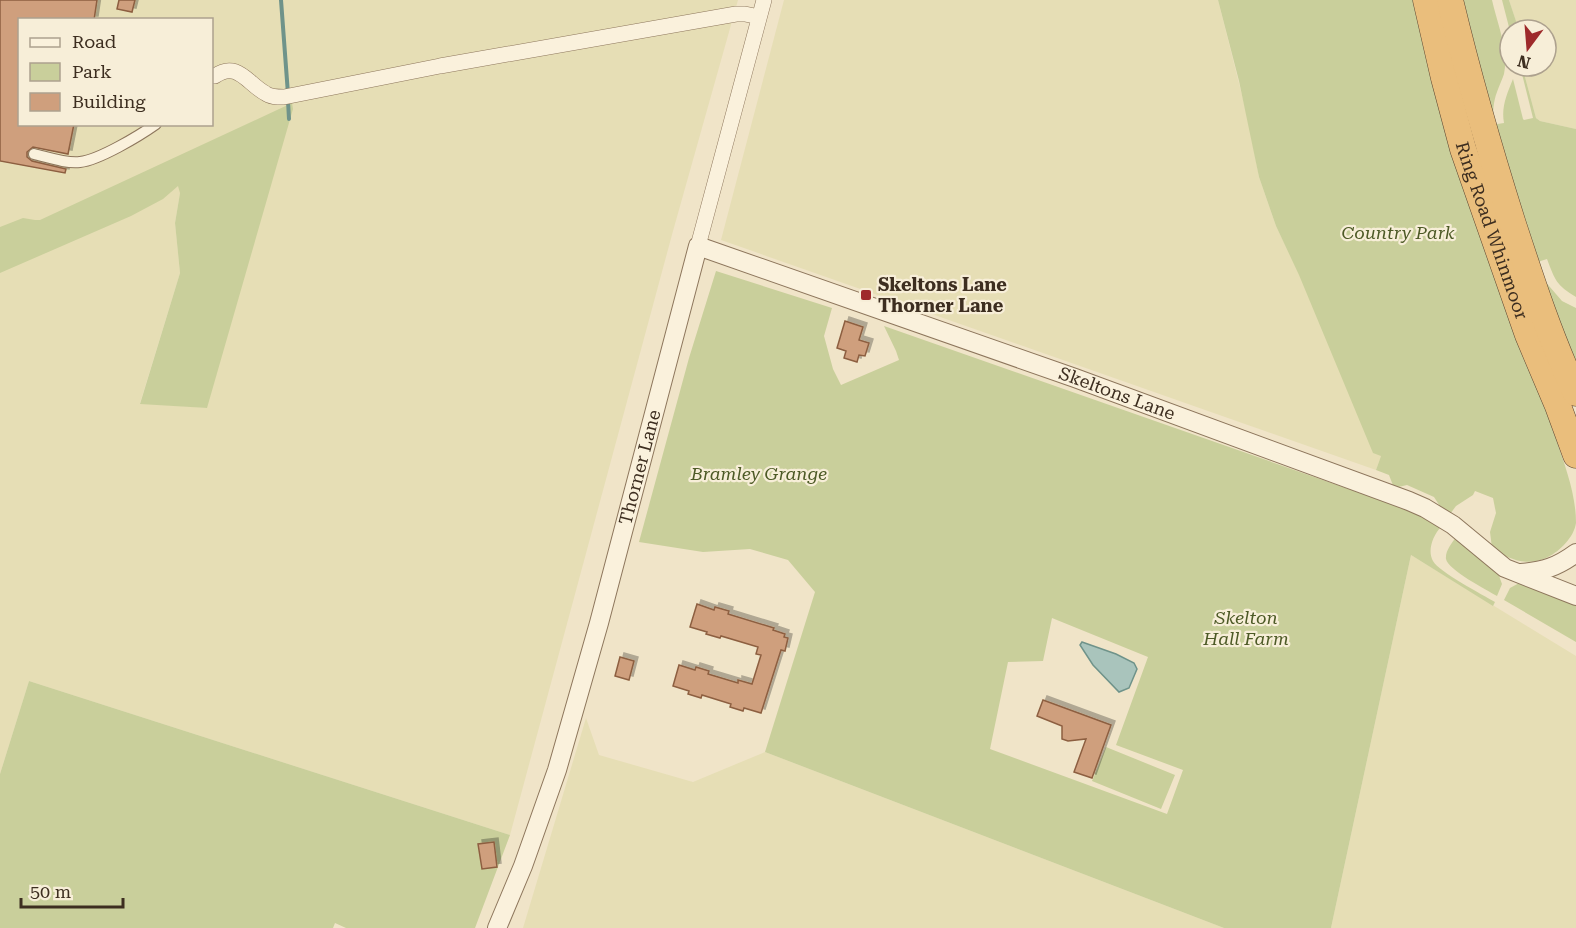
<svg xmlns="http://www.w3.org/2000/svg" width="1576" height="928" font-family="'Roboto Serif',serif">
	<defs>
		<filter id="shadow"><feDropShadow dx="4" dy="-4" stdDeviation="0" flood-color="#0004"/></filter>
	</defs>
	<rect width="100%" height="100%" fill="#f0e4c8"/>
	<path fill="#e6deb5" fill-rule="evenodd" d="M 0,0 L 738,0 L 673,231 L 510,835 L 29,681 L 0,774 ZM 20,20 L 212,20 L 212,124 L 20,124 ZM 180,193 L 207,408 L 140,403 L 180,273 L 175,223 Z
		M 784,0 L 1218,0 L 1248,119 L 1259,177 L 1276,226 L 1384,448 L 1376,470 L 721,240 Z
		M 1509,0 L 1576,0 L 1576,129 L 1540,121 L 1536,118 L 1525,77 L 1526,66 L 1546,66 L 1546,30 L 1519,30 Z
		M 1411,555 L 1576,656 L 1576,928 L 1331,928 Z
		M 586,718 L 599,755 L 693,782 L 765,752 L 1224,928 L 523,928 Z"/>
	<path fill="#c9cf9b" fill-rule="evenodd" d="M 1218,0 L 1417,0 L 1451,131 L 1504,123 C 1501,107 1507,94 1513,79 L 1523,119 L 1524,120 L 1533,118 L 1520,66 L 1526,66 L 1525,77 L 1536,118 L 1540,121 L 1576,129 L 1576,297 C 1556,285 1555,280 1547,259 L 1496,275 C 1516,330 1537,384 1556,439 C 1565,466 1576,494 1576,523 C 1574,537 1560,551 1548,557 C 1527,567 1510,560 1492,548 L 1490,532 L 1496,513 L 1493,498 L 1475,491 L 1473,495 L 1456,506 L 1450,514 L 1443,511 L 1434,497 L 1407,485 L 1394,488 L 1389,475 L 1376,470 L 1381,456 L 1373,453 L 1299,275 L 1276,226 L 1259,177 L 1239,81 Z
		M 1458,0 L 1492,0 C 1497,23 1509,50 1504,74 C 1502,80 1499,86 1497,92 C 1493,102 1493,113 1493,124 Z
		M 1502,0 L 1509,0 L 1519,30 L 1510,31 Z
		M 292,103 L 293,109 L 207,408 L 140,404 L 180,273 L 175,223 L 180,193 L 178,186 L 163,199 L 131,216 L 0,273 L 0,227 L 23,218 L 35,220 L 40,220 Z
		M 716,271 L 832,308 L 824,336 L 833,369 L 841,385 L 899,360 L 896,351 L 884,326 L 1420,514 L 1441,527 C 1433,535 1427,551 1433,561 C 1439,572 1483,595 1495,602 L 1493,606 L 1411,555 L 1331,928 L 1224,928 L 765,752 L 815,592 L 788,560 L 750,549 L 703,552 L 639,542 L 689,358 ZM 1052,618 L 1148,657 L 1116,745 L 1183,770 L 1167,814 L 990,749 L 1008,662 L 1043,661 Z
		M 1543,279 L 1562,301 L 1576,308 L 1576,371 Z
		M 1456,537 L 1490,568 L 1498,573 L 1502,584 L 1497,596 C 1487,590 1448,570 1446,559 C 1445,551 1452,543 1456,537 Z
		M 1521,582 L 1576,601 L 1576,642 L 1504,600 L 1510,588 Z
		M 29,681 L 510,835 L 475,928 L 346,928 L 335,923 L 333,928 L 0,928 L 0,774 Z
		M 1106,747 L 1175,775 L 1161,809 L 1092,781 Z"/>
	<path fill="#a9c4bc" stroke="#6f938a" stroke-width="1.5" d="M 1082,642 L 1116,654 L 1134,663 L 1137,669 L 1129,688 L 1119,692 L 1093,665 L 1080,645 Z"/>
	<g fill="none" stroke-linecap="round" stroke-linejoin="round">
		<path stroke="#6f938a" stroke-width="4" d="M 281,0 L 288,94
			M 288,101 L 289,119"/>
	</g>
	<path fill="#cf9f7d" stroke="#8d5f41" stroke-width="1.5" filter="url(#shadow)" d="M 0,0 L 97,0 L 94,20 L 20,20 L 20,124 L 74,124 L 68,154 L 33,147 L 27,152 L 27,157 L 32,161 L 66,169 L 65,173 L 0,161 Z
		M 119,0 L 135,0 L 132,12 L 117,9 Z
		M 845,321 L 863,327 L 859,340 L 869,343 L 865,356 L 859,355 L 857,362 L 844,358 L 846,351 L 837,348 Z
		M 697,604 L 714,610 L 715,607 L 729,611 L 728,614 L 774,628 L 773,630 L 785,634 L 784,637 L 788,638 L 785,651 L 781,650 L 761,713 L 744,708 L 743,711 L 730,707 L 731,704 L 702,695 L 701,698 L 688,694 L 689,691 L 673,686 L 679,665 L 695,670 L 696,667 L 709,671 L 708,674 L 738,683 L 738,680 L 752,684 L 761,655 L 756,654 L 758,647 L 721,636 L 720,638 L 706,634 L 707,632 L 690,627 Z
		M 620,657 L 634,661 L 629,680 L 615,676 Z
		M 1043,700 L 1111,725 L 1092,778 L 1074,772 L 1086,739 L 1068,741 L 1062,739 L 1062,726 L 1037,716 Z
		M 494,842 L 497,867 L 482,869 L 478,844 Z"/>
	<g fill="none" stroke-linecap="round" stroke-linejoin="round">
		<g stroke="#8d765c" stroke-width="12">
			<path id="pedestrian" d="M 34,154 C 47,157 67,164 80,162 C 99,160 139,136 156,124"/>
		</g>
		<g stroke="#8d765c" stroke-width="16">
			<path id="minor" d="M 215,76 C 237,60 248,84 265,93 C 270,97 277,97 284,97 L 440,66 L 736,14 L 745,14 L 759,17
				M 698,246 L 764,0"/>
		</g>
		<g stroke="#8d765c" stroke-width="20">
			<g id="tertiary">
				<path d="M 1521,573 C 1544,571 1557,567 1576,553"/>
				<path id="s1" d="M 497,928 L 523,866 L 557,770 L 599,623 L 698,246 L 1075,378 L 1409,501 L 1425,508 L 1453,525 L 1505,568 L 1576,596"/>
			</g>
		</g>
		<g stroke="#5b4430" stroke-width="27">
			<g id="trunk">
				<path id="s2" d="M 1426,0 L 1444,78 L 1463,149 L 1528,335 L 1558,406 L 1576,455"/>
				<path d="M 1450,0 C 1468,75 1489,148 1512,221 C 1531,279 1550,338 1576,393"/>
			</g>
		</g>
		<use href="#pedestrian" stroke="#faf1dc" stroke-width="10"/>
		<use href="#minor" stroke="#faf1dc" stroke-width="15"/>
		<use href="#tertiary" stroke="#faf1dc" stroke-width="18"/>
		<use href="#trunk" stroke="#eabe7c" stroke-width="26"/>
	</g>
	<rect fill="#9e2a2b" stroke="#f7eed8" stroke-width="2" x="860" y="289" width="12" height="12" rx="3"/>
	<g text-anchor="middle" stroke-width="4.5" stroke-linejoin="round" paint-order="stroke">
		<g font-size="18" fill="#3d2e20" stroke="#f7eed8">
			<text dy="6" stroke="none"><textPath href="#s2" startOffset="240">Ring Road Whinmoor</textPath></text>
			<text dy="6" stroke="none"><textPath href="#s1" startOffset="1156">Skeltons Lane</textPath></text>
			<text dy="6" stroke="none"><textPath href="#s1" startOffset="483">Thorner Lane</textPath></text>
		</g>
		<g font-size="18" font-style="italic" fill="#4d5a26" stroke="#f7eed8">
			<text x="1398" y="239">Country Park</text>
			<text x="759" y="480">Bramley Grange</text>
			<text x="1246" y="624">Skelton<tspan x="1246" dy="21">Hall Farm</tspan></text>
		</g>
		<g font-size="18" font-weight="bold" fill="#3d2e20" stroke="#f7eed8" text-anchor="start">
			<text x="878" y="291">Skeltons Lane<tspan x="878" dy="21">Thorner Lane</tspan></text>
		</g>
	</g>
	<rect x="18" y="18" width="195" height="108" fill="#f7eed8" stroke="#ada18e" stroke-width="1.5"/>
	<rect x="30" y="38" width="30" height="9" fill="#faf1dc" stroke="#ada18e" stroke-width="1.5"/>
	<text x="72" y="48" font-size="18" fill="#3d2e20">Road</text>
	<rect x="30" y="63" width="30" height="18" fill="#c9cf9b" stroke="#ada18e" stroke-width="1.5"/>
	<text x="72" y="78" font-size="18" fill="#3d2e20">Park</text>
	<rect x="30" y="93" width="30" height="18" fill="#cf9f7d" stroke="#ada18e" stroke-width="1.5"/>
	<text x="72" y="108" font-size="18" fill="#3d2e20">Building</text>
	<g transform="translate(1528 48) rotate(196)"><circle r="28" fill="#f7eed8" stroke="#ada18e" stroke-width="1.5"/>
	<path d="M0-4.5L10 22L0 15L-10 22Z" fill="#9e2a2b"/>
	<text y="-9" font-size="16" font-weight="bold" text-anchor="middle" fill="#3d2e20">N</text>
	</g>
	<path d="M21 898v9h102v-9" fill="none" stroke="#3d2e20" stroke-width="3"/>
	<text x="30" y="898" font-size="18" fill="#3d2e20" stroke="#f7eed8" stroke-width="4.5" paint-order="stroke">50 m</text>
</svg>
